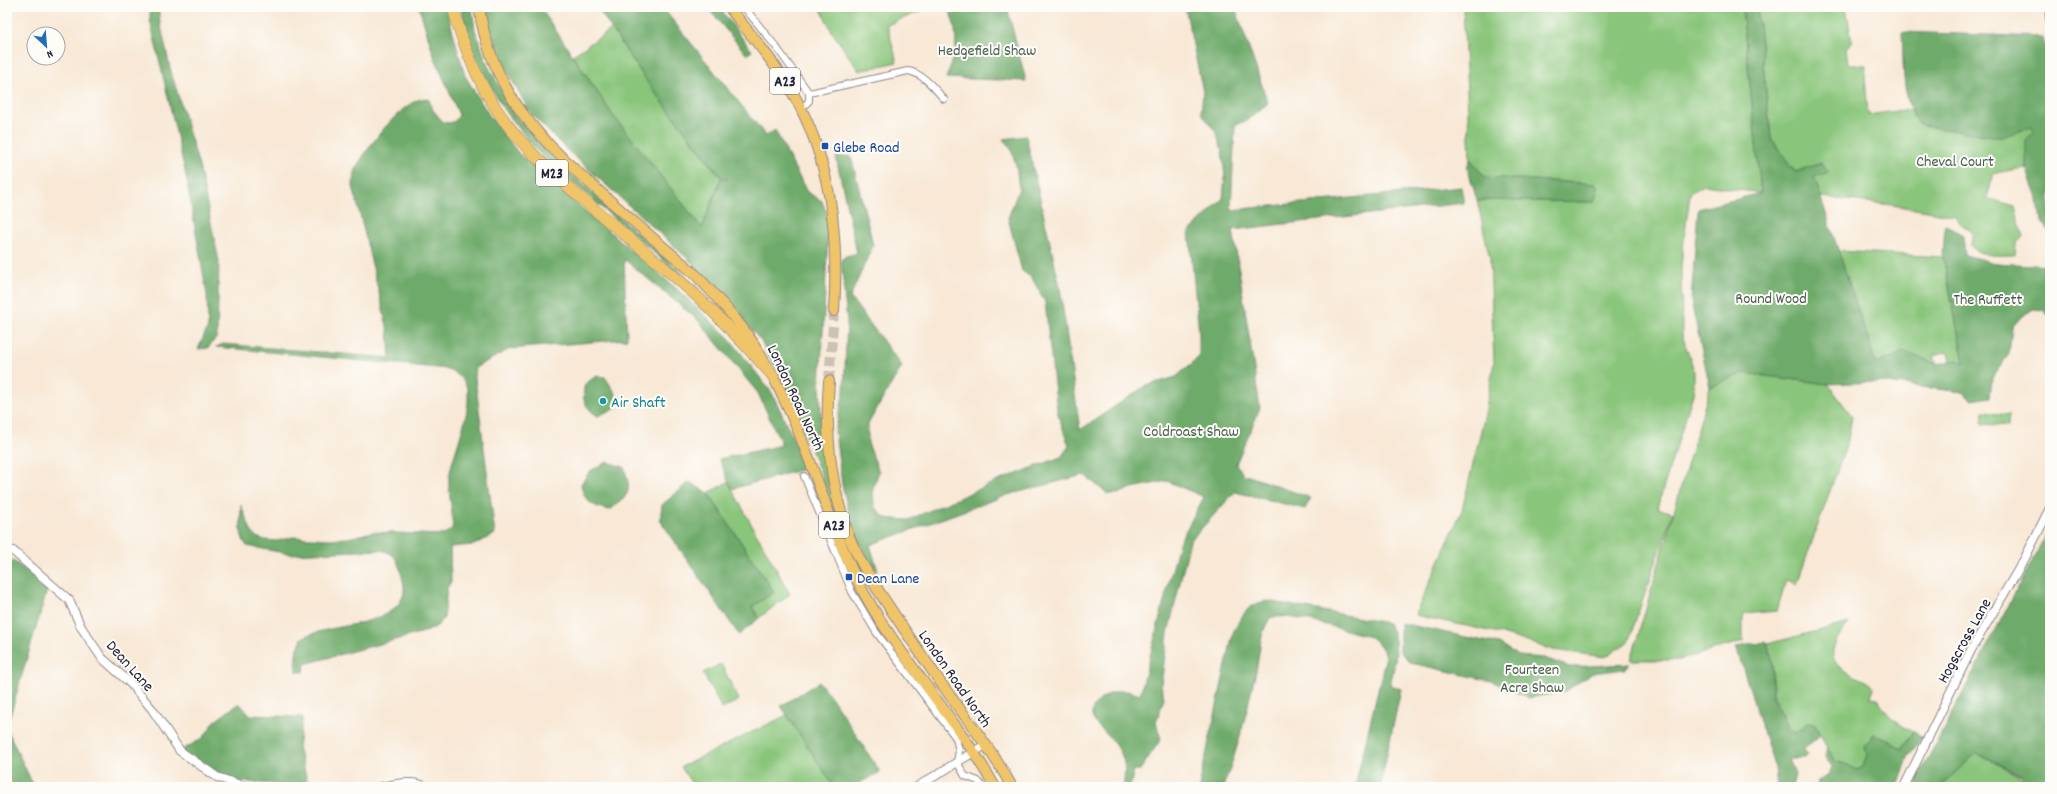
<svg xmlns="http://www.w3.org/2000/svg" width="2057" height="794" font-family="Dekko,sans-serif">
	<rect width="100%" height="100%" fill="#fdfcf7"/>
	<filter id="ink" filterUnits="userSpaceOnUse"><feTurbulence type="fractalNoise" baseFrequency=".025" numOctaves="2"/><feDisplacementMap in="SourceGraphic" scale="8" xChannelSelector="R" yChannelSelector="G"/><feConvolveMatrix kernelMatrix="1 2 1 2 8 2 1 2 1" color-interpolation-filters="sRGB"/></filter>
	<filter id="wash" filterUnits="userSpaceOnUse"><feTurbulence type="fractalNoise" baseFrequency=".012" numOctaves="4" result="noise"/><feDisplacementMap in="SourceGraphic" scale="16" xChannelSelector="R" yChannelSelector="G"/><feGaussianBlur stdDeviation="0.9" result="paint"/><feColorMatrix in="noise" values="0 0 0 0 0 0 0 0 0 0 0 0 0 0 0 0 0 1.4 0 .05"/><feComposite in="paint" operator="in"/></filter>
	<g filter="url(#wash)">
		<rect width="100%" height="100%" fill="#f8e8d5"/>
		<path fill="#89c57a" stroke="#56745a" d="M 820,7 L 931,7 L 887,25 L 897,62 L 859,71 L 832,32 Z
			M 1463,7 L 1742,7 L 1761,193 L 1704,185 L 1690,193 L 1681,265 L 1682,335 L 1694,370 L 1694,391 L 1657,508 L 1673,513 L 1628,642 L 1605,657 L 1553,650 L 1499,633 L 1415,615 L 1462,510 L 1485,414 L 1494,362 L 1490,259 L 1477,200 L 1594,202 L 1598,190 L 1596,184 L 1485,177 L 1470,159 Z
			M 1757,7 L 1846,7 L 1852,42 L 1846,48 L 1848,65 L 1866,65 L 1865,76 L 1868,115 L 1910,109 L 1913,116 L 2037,125 L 2026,168 L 1994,173 L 1987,198 L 2015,206 L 2023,237 L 2016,244 L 2015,255 C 2001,255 1981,258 1971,246 L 1972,233 L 1957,220 L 1956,216 L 1892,205 L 1821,197 L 1814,177 L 1828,172 L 1821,163 L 1795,172 L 1771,138 Z
			M 612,29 L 650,86 L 721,178 L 702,228 L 612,114 L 573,55 Z
			M 1838,251 L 1943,257 L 1964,363 L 1951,361 L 1949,351 L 1934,355 L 1937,364 L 1904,352 L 1876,364 Z
			M 1743,373 L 1828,384 L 1852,416 L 1848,440 L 1797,584 L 1786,580 L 1777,611 L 1743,614 L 1743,641 L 1680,660 L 1631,660 L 1710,387 Z
			M 1983,412 L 2009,415 L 2008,426 L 1982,424 Z
			M 822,435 L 826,472 L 835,512 L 832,511 L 822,476 L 807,439 Z
			M 728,482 L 790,594 L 759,618 L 752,607 L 774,592 L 708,493 Z
			M 1849,623 C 1832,644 1822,660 1852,675 C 1860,679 1868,680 1873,688 L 1871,697 L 1878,698 C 1883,713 1900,726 1914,732 L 1902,749 L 1883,737 L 1865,746 L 1867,754 L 1863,767 L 1857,770 L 1846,764 L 1836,762 C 1832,755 1827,749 1824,742 C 1819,734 1820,726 1809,723 L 1794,733 L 1788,729 L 1773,694 L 1772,663 L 1767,644 Z
			M 721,664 L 739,700 L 722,709 L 703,673 Z
			M 787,715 L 834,787 L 694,787 L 681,767 Z
			M 1976,753 L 2019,775 L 2025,787 L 1940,787 Z"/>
		<path fill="#6eaa6a" stroke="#486652" d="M 150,7 L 159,7 L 159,17 L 170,68 L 199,166 L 219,261 L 217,337 L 208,348 L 198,349 L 208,327 L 207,295 L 185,171 L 150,20 Z
			M 419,7 L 446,7 L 465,76 L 489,115 L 520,155 L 677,289 L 729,338 L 772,393 L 795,442 L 804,469 L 732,489 L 719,459 L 782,445 L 758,393 L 698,320 L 624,259 L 627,339 L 510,349 L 476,367 L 475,378 L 495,534 L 474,545 L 450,547 L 451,582 L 447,588 L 444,618 L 437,626 L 428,631 L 305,664 L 304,672 L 296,672 L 296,653 L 302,638 C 329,623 391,628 403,596 C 406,588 402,577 400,569 C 396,556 393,553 380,550 L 290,554 L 247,546 C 238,536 241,518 241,505 L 251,531 L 256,537 L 265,540 L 277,541 L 293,537 L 330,539 L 348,538 L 372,532 L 442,535 C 445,533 449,532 452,528 C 455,522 447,489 449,477 C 453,453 473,410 467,388 C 464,378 456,373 448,369 L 216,347 L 223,344 L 390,358 L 388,330 L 353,186 C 353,182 353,177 354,173 C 360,156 409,89 429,100 L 433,110 L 443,122 C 451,124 456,122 459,115 L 434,56 Z
			M 460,7 L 472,7 L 475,30 L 488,66 L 515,115 L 547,152 L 698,287 L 703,295 L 579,188 L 535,149 L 501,105 L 475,58 Z
			M 486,7 L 540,7 L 612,114 L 702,228 L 721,178 L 728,179 L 720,176 L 650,86 L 597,7 L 662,7 L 766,136 L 775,130 L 807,192 L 822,201 L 829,220 L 820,385 L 822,435 L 807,439 L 790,395 L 761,341 L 717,289 L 685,256 L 566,149 L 531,114 L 505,68 L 486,17 Z
			M 707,7 L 719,7 L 752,51 L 747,55 Z
			M 948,7 L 1007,7 L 1026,81 L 946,78 C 957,50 960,36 948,7 Z
			M 1185,7 L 1235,7 L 1268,103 L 1248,120 L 1235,125 L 1231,210 L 1461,187 L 1464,203 L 1233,230 L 1260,408 L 1236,464 L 1243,474 L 1311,498 L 1305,509 L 1235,492 L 1190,541 L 1168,633 L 1161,685 L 1164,698 L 1156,723 L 1161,739 L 1140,770 L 1134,770 L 1130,787 L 1123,787 C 1128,760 1122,749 1102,730 C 1098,726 1093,721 1092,716 C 1090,703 1109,692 1120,691 C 1127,690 1134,693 1140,695 L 1179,543 L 1204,497 L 1167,481 L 1132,488 L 1118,494 L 1108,494 L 1084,475 L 1007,495 L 870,545 L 878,571 L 870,566 L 853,529 L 842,485 L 835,432 L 844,391 L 847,322 L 841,260 L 846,256 L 857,253 L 836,157 L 851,156 L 873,245 L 850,297 L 902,366 L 868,424 L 868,443 L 879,472 L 873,488 L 874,506 L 885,518 L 908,520 L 1000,480 L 1061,457 L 1069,446 L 1057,411 L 1045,302 L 1032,278 L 1022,271 L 1008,218 L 1019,189 L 1016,165 L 1011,149 L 1003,139 L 1026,136 L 1060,287 L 1080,430 L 1145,386 L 1176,377 L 1199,357 L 1199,333 L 1189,232 L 1223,198 L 1225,177 L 1222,151 L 1216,132 L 1201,113 L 1203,92 Z
			M 1742,7 L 1757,7 L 1771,138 L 1795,172 L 1821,163 L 1829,172 L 1814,177 L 1876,364 L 1904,352 L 1937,364 L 1951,361 L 1964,362 L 1943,257 L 1945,225 L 1963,235 L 1965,255 L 1995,263 L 2050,266 L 2050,319 L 2044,310 L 2034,309 L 2022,316 L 2012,327 L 2009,354 L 1992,378 L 1990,397 L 1972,400 L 1962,392 L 1878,382 L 1828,384 L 1743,373 L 1710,387 L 1691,301 L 1698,209 L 1761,193 Z
			M 1902,32 L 2043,37 L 2050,71 L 2050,233 L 2041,222 L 2038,200 L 2026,168 L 2026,141 L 2033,133 L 2031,127 L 2005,136 L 1993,136 L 1921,126 C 1900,101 1904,63 1902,32 Z
			M 1470,159 L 1485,177 L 1596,184 L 1598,190 L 1594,202 L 1477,200 L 1467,167 Z
			M 599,376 L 605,377 L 616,394 L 615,408 L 598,416 C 585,409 581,398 585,384 L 595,377 Z
			M 607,462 L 624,467 C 632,493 630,495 609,510 C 592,506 584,502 581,484 L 590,471 Z
			M 689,482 L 708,493 L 774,592 L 752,607 L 759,618 L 739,635 L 660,520 L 662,505 Z
			M 2050,527 L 2050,787 L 2025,787 L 2022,783 L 2022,775 L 1976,753 L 1940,787 L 1913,787 Z
			M 7,558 L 12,560 L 48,587 L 7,726 Z
			M 1268,601 L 1388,623 C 1401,642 1395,664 1390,685 L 1401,689 L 1380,787 L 1355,787 L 1385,660 C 1385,649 1378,642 1370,637 C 1352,632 1283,611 1270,618 C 1259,635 1260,652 1256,671 C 1247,710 1238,750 1223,787 L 1199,787 L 1233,633 C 1241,616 1248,603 1268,601 Z
			M 1400,623 L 1499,644 L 1519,656 L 1544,658 L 1570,667 L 1630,664 L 1625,669 L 1593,673 L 1564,692 L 1528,698 L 1491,681 L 1411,663 L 1400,652 Z
			M 1766,642 C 1776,658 1770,677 1773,695 C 1775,706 1783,719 1788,729 L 1794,733 L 1809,723 L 1815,725 L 1821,734 L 1803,750 L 1808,755 L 1805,758 L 1789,758 L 1795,774 L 1792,787 L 1777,787 L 1775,768 L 1736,647 Z
			M 819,682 L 832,698 L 880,772 L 852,787 L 834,787 L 781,706 Z
			M 239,703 L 250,715 L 303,717 L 298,747 L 309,787 L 226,780 L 180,751 L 203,738 L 214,722 Z
			M 7,729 L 34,787 L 7,787 Z
			M 1914,732 L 1923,737 L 1909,755 L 1898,787 L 1817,787 L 1818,781 L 1829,775 L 1832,767 L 1825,756 L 1827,747 L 1836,762 L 1846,764 L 1857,770 L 1863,767 L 1867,754 L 1865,746 L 1874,734 L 1883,737 L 1902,749 Z"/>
	</g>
	<g filter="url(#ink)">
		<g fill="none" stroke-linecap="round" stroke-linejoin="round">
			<path stroke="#cdc0b6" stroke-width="10" stroke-dasharray="10 5" stroke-linecap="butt" d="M 829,381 L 834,311"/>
			<g stroke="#8d8588" stroke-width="8">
				<path id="minor" d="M 744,7 L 777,48 L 809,93 L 809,101 L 801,109
					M 809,93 L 908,71 C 924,74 934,88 944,99
					M 804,476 L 852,592 L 876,632 L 956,738 L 959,751 L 957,762 L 965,776 L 978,781 L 983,787"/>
			</g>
			<g stroke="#8d8588" stroke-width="10">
				<path id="tertiary" d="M 2049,7 L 2050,20
					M 7,550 L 13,551 L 69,600 L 81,627 L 102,658 L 130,683 L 152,709 L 180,751 L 217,777 L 246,787
					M 381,787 C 398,784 411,780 427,787
					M 917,787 L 985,745
					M 1904,787 L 1971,650 L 2025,558 L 2050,508"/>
			</g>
			<g stroke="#8d8588" stroke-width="12">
				<path id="primary" d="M 479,7 C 492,96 544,144 608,199 C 637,225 667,250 696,275 C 722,303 748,330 766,365"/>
			</g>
			<g stroke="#8d8588" stroke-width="12">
				<path id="trunk" d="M 729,7 C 750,34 773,60 791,90 C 831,158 839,233 834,311
					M 773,376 C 785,401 797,425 806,451 C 823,494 836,539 857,580 C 895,654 954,714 995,787
					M 829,381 C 825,434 831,489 850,539 C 862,567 879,592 896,617 C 914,644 932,671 951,697 C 972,726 995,755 1012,787"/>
			</g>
			<g stroke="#8d8588" stroke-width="12">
				<path id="motorway" d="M 453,7 C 462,42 475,76 495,107 C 518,143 550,171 582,199 C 622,233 664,266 702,301 C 727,325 750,350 773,376"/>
			</g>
			<use href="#minor" stroke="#fff" stroke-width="6"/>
			<use href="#tertiary" stroke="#fff" stroke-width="8"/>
			<use href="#primary" stroke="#f0c469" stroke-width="10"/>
			<use href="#trunk" stroke="#f0c469" stroke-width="10"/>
			<use href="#motorway" stroke="#f0c469" stroke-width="11"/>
		</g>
	</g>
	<g fill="#1a4fb4" stroke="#fdfcf7" stroke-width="1.5">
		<rect x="821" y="142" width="8" height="8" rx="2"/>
		<rect x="845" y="573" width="8" height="8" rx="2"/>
	</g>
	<circle fill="#0f9aa8" stroke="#fdfcf7" stroke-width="1.5" cx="603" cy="401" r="4"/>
	<g text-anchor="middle" stroke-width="4" stroke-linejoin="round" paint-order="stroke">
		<g fill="#fdfcf7" stroke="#646373" stroke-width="1">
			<rect x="770" y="68" width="30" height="26" rx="3"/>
			<rect x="536" y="160" width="32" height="26" rx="3"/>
			<rect x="819" y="512" width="30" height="26" rx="3"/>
		</g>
		<g font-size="15" font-weight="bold" fill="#22223b">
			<text x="785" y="86">A23</text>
			<text x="552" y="178">M23</text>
			<text x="834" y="530">A23</text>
		</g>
		<g font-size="16" fill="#465b51" stroke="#fdfcf7">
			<text x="987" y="55">Hedgefield Shaw</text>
			<text x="1955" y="166">Cheval Court</text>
			<text x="1771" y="303">Round Wood</text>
			<text x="1988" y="304">The Ruffett</text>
			<text x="1191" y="436">Coldroast Shaw</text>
			<text x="1532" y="674">Fourteen<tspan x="1532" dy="18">Acre Shaw</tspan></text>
		</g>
		<g font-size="16" fill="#164399" stroke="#fdfcf7" text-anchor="start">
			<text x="833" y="152">Glebe Road</text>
			<text x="857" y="583">Dean Lane</text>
		</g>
		<g font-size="16" fill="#22223b" stroke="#fdfcf7">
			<text transform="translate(797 397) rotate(65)" y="6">London Road North</text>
			<text transform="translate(1963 640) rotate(-61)" y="6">Hogscross Lane</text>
			<text transform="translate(131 665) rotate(48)" y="6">Dean Lane</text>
			<text transform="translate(956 678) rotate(55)" y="6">London Road North</text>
		</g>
		<g font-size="16" fill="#0d838f" stroke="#fdfcf7" text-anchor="start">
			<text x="611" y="407">Air Shaft</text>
		</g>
	</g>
	<rect width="2057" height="794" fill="none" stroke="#fdfcf7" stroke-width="24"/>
	<g transform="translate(46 46) rotate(154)"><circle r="19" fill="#fdfcf7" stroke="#a5a5ac"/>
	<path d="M0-3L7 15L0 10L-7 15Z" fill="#1f6fb2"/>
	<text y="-6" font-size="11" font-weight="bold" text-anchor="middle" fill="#22223b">N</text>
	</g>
</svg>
